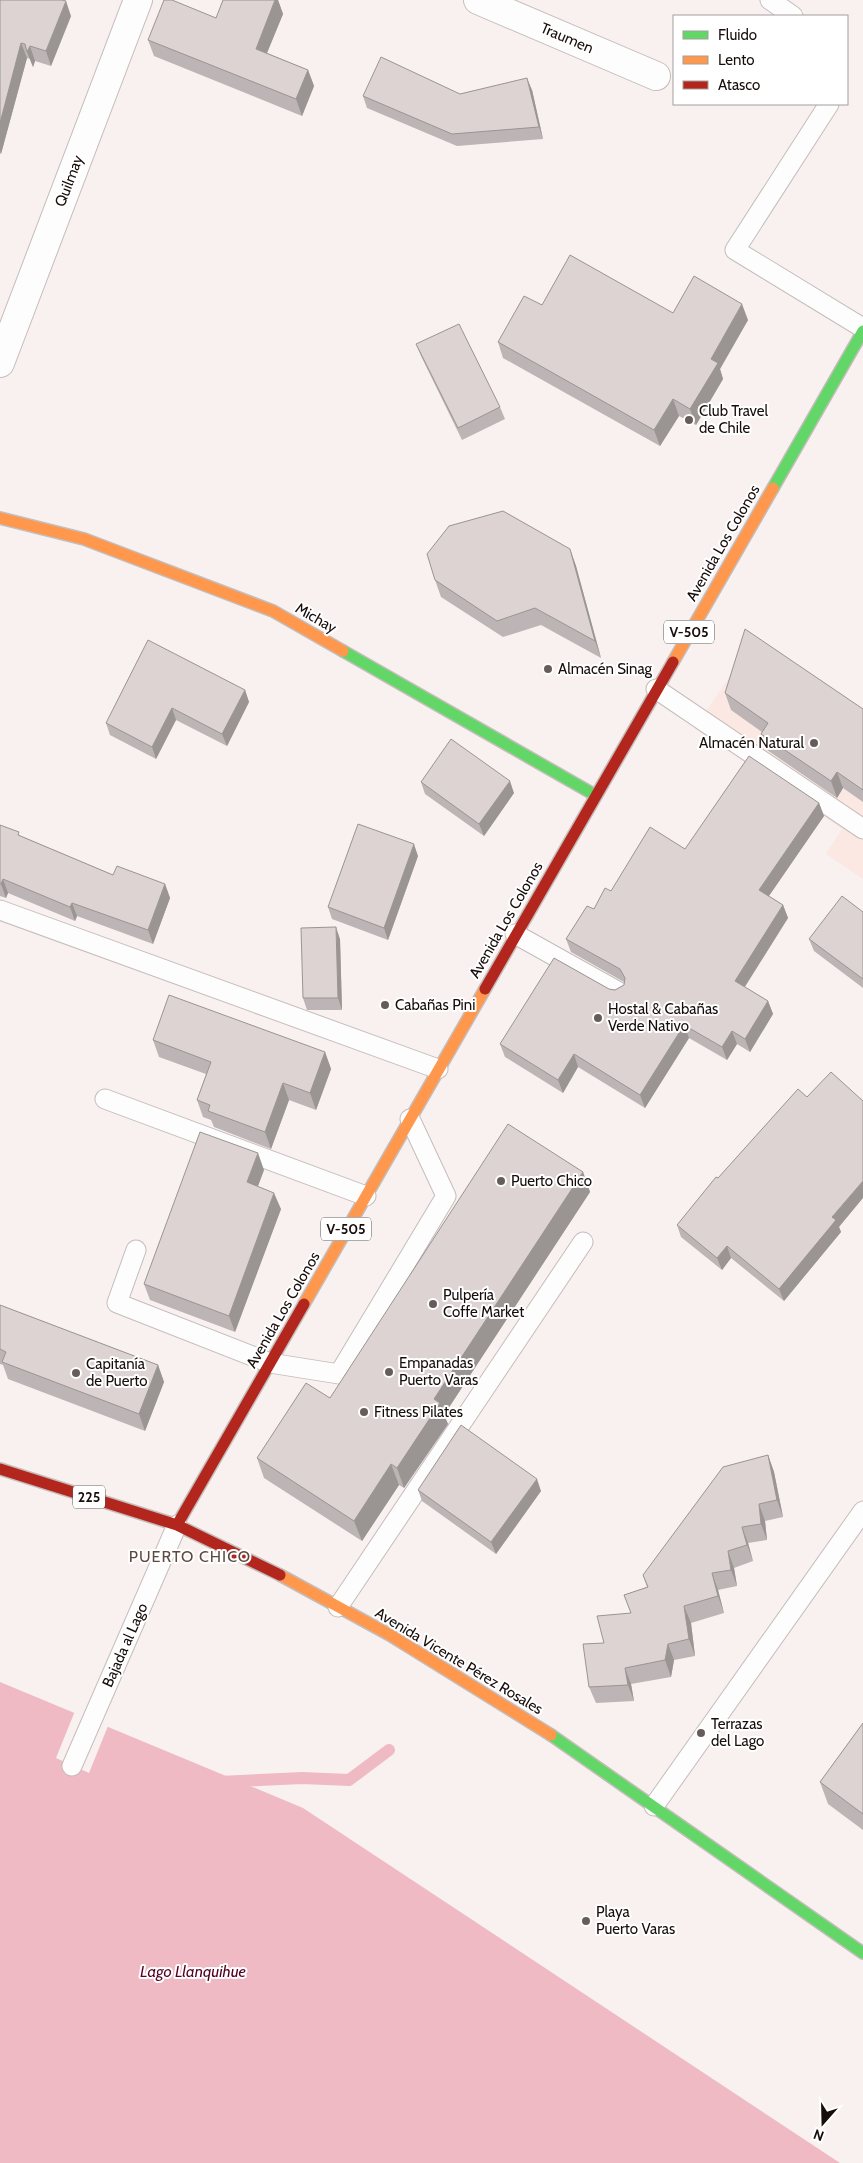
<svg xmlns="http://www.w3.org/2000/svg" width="863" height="2163" font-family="Cabin,sans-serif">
	<rect width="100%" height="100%" fill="#f8f1f0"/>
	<path fill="#fbe8e2" d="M 751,646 L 863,722 L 863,879 L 826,854 L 842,829 L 694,728 Z"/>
	<path fill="#efbac3" d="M 0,1682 L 303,1808 L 840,2163 L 0,2163 Z"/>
	<path fill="#f8f1f0" d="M 75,1711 L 108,1726 L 89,1773 L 56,1758 Z"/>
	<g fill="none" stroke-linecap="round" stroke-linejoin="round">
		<path stroke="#efbac3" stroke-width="12" d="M 219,1782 L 302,1778 L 349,1780 L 389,1750"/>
		<g stroke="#c4bdba" stroke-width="21">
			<path id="lane" d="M 770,0 L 793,16
				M 829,104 L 735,250 L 863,328
				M 656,689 L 863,829
				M 0,910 L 438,1069
				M 515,934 L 619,992
				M 105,1099 L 366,1196
				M 136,1250 L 117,1303 L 270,1363 L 339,1374 L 446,1196 L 410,1119
				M 338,1607 L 583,1242
				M 72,1766 L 177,1525
				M 654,1806 L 863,1511"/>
		</g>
		<g stroke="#c4bdba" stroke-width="30">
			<path id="street" d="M 478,0 L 656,76
				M 0,363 L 138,0"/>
		</g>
		<g stroke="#c4bdba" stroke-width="14">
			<path id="fast" d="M 773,488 L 863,331
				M 343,651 L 595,795
				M 551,1735 L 863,1953"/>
		</g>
		<g stroke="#c4bdba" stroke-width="14">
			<path id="slow" d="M 0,518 L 84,539 L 273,611 L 343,651
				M 673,662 L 773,488
				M 304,1304 L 485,989
				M 280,1575 L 390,1635 L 551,1735"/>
		</g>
		<g stroke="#c4bdba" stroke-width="14">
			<path id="jam" d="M 485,989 L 673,662
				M 0,1469 L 177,1525 L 280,1575
				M 177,1525 L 304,1304"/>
		</g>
		<use href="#lane" stroke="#fefdfd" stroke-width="19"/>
		<use href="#street" stroke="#fefdfd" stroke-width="28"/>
		<use href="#fast" stroke="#63d668" stroke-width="11"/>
		<use href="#slow" stroke="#ff974d" stroke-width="11"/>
		<use href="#jam" stroke="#b3261e" stroke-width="11"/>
	</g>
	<path fill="#bdb5b5" d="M 0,0 L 71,16 L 51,66 L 35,61 L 33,67 L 30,59 L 27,58 L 1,154 L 0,153 Z
		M 223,0 L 278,0 L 283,14 L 267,53 L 308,70 L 314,86 L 302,116 L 154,56 L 148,40 L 216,18 Z
		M 532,90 L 543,139 L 457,146 L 367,108 L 363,96 L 460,94 Z
		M 542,305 L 673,313 L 748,320 L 720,369 L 723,379 L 696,425 L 679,416 L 660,446 L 503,358 L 498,342 Z
		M 416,344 L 500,407 L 505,419 L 462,440 L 421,356 Z
		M 570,549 L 576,566 L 601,658 L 541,625 L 503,637 L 441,597 L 435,580 Z
		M 245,690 L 249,702 L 227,746 L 176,720 L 156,759 L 110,735 L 106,723 Z
		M 725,693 L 863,709 L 863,802 L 843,788 L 837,798 L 767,750 L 761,734 L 762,732 L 731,710 Z
		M 421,782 L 514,793 L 484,836 L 425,794 Z
		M 819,803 L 824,816 L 769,896 L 783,905 L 788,918 L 745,987 L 768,1001 L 773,1014 L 750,1052 L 737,1044 L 727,1060 L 689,1038 L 645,1108 L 578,1067 L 563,1093 L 505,1057 L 500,1044 L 609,989 L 615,990 L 624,985 L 624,982 L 571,952 L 566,939 L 611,891 L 685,849 Z
		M 0,825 L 21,836 L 113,875 L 165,884 L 170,898 L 153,944 L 77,916 L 75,921 L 8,893 L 6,898 L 0,896 Z
		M 418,856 L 388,940 L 332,919 L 328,907 Z
		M 863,912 L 863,988 L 814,951 L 809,939 Z
		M 340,939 L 342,1010 L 307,1010 L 303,998 Z
		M 153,1040 L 325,1052 L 331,1069 L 316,1110 L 289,1100 L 271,1149 L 214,1127 L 211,1120 L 203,1117 L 197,1100 L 206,1074 L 159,1057 Z
		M 264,1170 L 258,1186 L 281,1209 L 235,1332 L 150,1300 L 144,1284 Z
		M 583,1172 L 590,1192 L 444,1415 L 448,1424 L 404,1488 L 399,1485 L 362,1541 L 264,1478 L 257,1458 L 330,1398 Z
		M 718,1178 L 839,1227 L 841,1232 L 784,1301 L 731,1258 L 722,1270 L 681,1237 L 677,1225 Z
		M 0,1305 L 158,1365 L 164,1382 L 145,1431 L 8,1379 L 3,1365 L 0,1364 Z
		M 768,1455 L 774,1472 L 783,1517 L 765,1521 L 767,1540 L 748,1543 L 753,1561 L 734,1568 L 737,1586 L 718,1590 L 724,1613 L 691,1623 L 695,1656 L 674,1660 L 671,1677 L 631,1684 L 634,1701 L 596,1703 L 589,1687 L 604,1643 L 631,1613 L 624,1595 L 647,1587 L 643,1575 Z
		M 418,1490 L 541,1491 L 496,1554 L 422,1501 Z
		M 863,1723 L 863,1830 L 828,1804 L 820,1782 Z"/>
	<path fill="#9a9493" d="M 275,0 L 278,0 L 283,14 L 262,65 L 256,49 Z
		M 66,1 L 71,16 L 51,66 L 46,51 Z
		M 21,43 L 27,58 L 1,154 L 0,150 L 0,123 Z
		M 30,46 L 35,61 L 33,67 L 27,52 Z
		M 308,70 L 314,86 L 302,116 L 296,99 Z
		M 527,78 L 532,90 L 543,139 L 539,127 Z
		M 742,304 L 748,320 L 720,369 L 723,379 L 696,425 L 690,409 L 711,359 Z
		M 673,399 L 679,416 L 660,446 L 654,430 Z
		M 570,549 L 576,566 L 601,658 L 595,641 Z
		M 245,690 L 249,702 L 227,746 L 222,734 Z
		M 172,708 L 176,720 L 156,759 L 152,747 Z
		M 837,772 L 843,788 L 837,798 L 831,781 Z
		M 510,781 L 514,793 L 484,836 L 479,824 Z
		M 819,803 L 824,816 L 764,903 L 759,890 Z
		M 414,844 L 418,856 L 388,940 L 384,928 Z
		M 3,879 L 8,893 L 6,898 L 1,884 Z
		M 165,884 L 170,898 L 153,944 L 148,930 Z
		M 72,903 L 77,916 L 75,921 L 70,907 Z
		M 783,905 L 788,918 L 740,994 L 735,981 Z
		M 336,927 L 340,939 L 342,1010 L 338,998 Z
		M 768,1001 L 773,1014 L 750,1052 L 745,1039 Z
		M 684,1025 L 689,1038 L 645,1108 L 640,1095 Z
		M 732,1031 L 737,1044 L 727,1060 L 722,1047 Z
		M 325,1052 L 331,1069 L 316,1110 L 310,1093 Z
		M 574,1054 L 578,1067 L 563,1093 L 558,1080 Z
		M 283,1083 L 289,1100 L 271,1149 L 265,1132 Z
		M 258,1153 L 264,1170 L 253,1199 L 247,1182 Z
		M 583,1172 L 590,1192 L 444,1415 L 448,1424 L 404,1488 L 397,1468 L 434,1399 Z
		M 863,1181 L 863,1198 L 839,1227 L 841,1232 L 784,1301 L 779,1289 L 832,1217 Z
		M 274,1193 L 281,1209 L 235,1332 L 229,1316 Z
		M 727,1246 L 731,1258 L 722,1270 L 717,1258 Z
		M 158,1365 L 164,1382 L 145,1431 L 139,1414 Z
		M 768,1455 L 774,1472 L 783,1517 L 777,1500 Z
		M 391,1464 L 399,1485 L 362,1541 L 354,1521 Z
		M 537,1479 L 541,1491 L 496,1554 L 491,1542 Z
		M 759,1504 L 765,1521 L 767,1540 L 761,1524 Z
		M 742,1527 L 748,1543 L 753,1561 L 747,1545 Z
		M 728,1551 L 734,1568 L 737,1586 L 731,1570 Z
		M 712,1573 L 718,1590 L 724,1613 L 718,1596 Z
		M 684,1606 L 691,1623 L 695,1656 L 689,1639 Z
		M 668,1644 L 674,1660 L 671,1677 L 665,1660 Z
		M 625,1668 L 631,1684 L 634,1701 L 628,1685 Z"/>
	<path fill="#dcd3d2" stroke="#9a9493" d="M 0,0 L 62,0 L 66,1 L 46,51 L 30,46 L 27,52 L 25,44 L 21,43 L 0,123 Z
		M 164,0 L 172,0 L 216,18 L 223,0 L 275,0 L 256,49 L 308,70 L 296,99 L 148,40 Z
		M 381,57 L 460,94 L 527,78 L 539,127 L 452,134 L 363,96 Z
		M 570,255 L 673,313 L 694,276 L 742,304 L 711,359 L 718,363 L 690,409 L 673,399 L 654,430 L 498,342 L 524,296 L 542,305 Z
		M 459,324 L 500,407 L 458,428 L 416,344 Z
		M 503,511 L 570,549 L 595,641 L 535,608 L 497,621 L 435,580 L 427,554 L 449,526 Z
		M 745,629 L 863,709 L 863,790 L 837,772 L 831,781 L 761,734 L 768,723 L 725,693 Z
		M 148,640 L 245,690 L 222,734 L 172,708 L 152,747 L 106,723 Z
		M 451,739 L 510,781 L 479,824 L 421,782 Z
		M 749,756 L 819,803 L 759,890 L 783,905 L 735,981 L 768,1001 L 745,1039 L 732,1031 L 722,1047 L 684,1025 L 640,1095 L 574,1054 L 558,1080 L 500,1044 L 554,958 L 609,989 L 615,990 L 624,985 L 625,978 L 620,969 L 566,939 L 587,906 L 594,909 L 605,888 L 611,891 L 650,827 L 685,849 Z
		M 358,824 L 414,844 L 384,928 L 328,907 Z
		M 0,825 L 19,832 L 18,835 L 113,875 L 117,866 L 165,884 L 148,930 L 72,903 L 70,907 L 3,879 L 1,884 L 0,884 Z
		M 842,896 L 863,912 L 863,979 L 809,939 Z
		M 336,927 L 338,998 L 303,998 L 301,928 Z
		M 169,995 L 325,1052 L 310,1093 L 283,1083 L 265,1132 L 208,1111 L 210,1105 L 197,1100 L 211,1062 L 153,1040 Z
		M 831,1072 L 863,1101 L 863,1181 L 832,1217 L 836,1220 L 779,1289 L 727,1246 L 717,1258 L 677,1225 L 716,1177 L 718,1178 L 798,1089 L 807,1097 Z
		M 508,1124 L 583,1172 L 434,1399 L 440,1403 L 397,1468 L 391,1464 L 354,1521 L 257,1458 L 306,1383 L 330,1398 Z
		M 200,1132 L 258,1153 L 247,1182 L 274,1193 L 229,1316 L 144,1284 Z
		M 0,1305 L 158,1365 L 139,1414 L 2,1362 L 6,1352 L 0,1349 Z
		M 461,1425 L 537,1479 L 491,1542 L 418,1490 Z
		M 768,1455 L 777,1500 L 759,1504 L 761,1524 L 742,1527 L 747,1545 L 728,1551 L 731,1570 L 712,1573 L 718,1596 L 684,1606 L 689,1639 L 668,1644 L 665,1660 L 625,1668 L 628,1685 L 589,1687 L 583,1644 L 604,1643 L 597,1616 L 631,1613 L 624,1595 L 648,1587 L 643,1575 L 723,1467 Z
		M 863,1723 L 863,1814 L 820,1782 Z"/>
	<g fill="#665d5b" stroke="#fff" stroke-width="2">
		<circle cx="689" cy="420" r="5"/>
		<circle cx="548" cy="669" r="5"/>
		<circle cx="814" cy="743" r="5"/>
		<circle cx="385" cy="1005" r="5"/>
		<circle cx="598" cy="1018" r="5"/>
		<circle cx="501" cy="1181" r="5"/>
		<circle cx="433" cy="1304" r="5"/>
		<circle cx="389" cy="1372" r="5"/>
		<circle cx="76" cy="1373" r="5"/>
		<circle cx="364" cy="1412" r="5"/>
		<circle cx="701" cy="1733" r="5"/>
		<circle cx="586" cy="1921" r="5"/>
	</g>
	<g text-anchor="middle" stroke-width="4" stroke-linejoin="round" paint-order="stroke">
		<g fill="#fff" stroke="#5d5654" stroke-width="1">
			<rect x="664" y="620.5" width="50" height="23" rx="4"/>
			<rect x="321" y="1217.5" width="50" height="23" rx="4"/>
			<rect x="73" y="1485.5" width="32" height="23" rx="4"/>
		</g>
		<g font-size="14" font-weight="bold" fill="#170e0b">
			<text x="689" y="637">V-505</text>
			<text x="346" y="1234">V-505</text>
			<text x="89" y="1502">225</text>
		</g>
		<g font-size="15" fill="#170e0b" stroke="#fff">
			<text transform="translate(567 38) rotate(23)" y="5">Traumen</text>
			<text transform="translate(69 181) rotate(-69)" y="5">Quilmay</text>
			<text transform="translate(723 543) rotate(-60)" y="5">Avenida Los Colonos</text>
			<text transform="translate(316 618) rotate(30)" y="5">Michay</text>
			<text transform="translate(506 920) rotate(-60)" y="5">Avenida Los Colonos</text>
			<text transform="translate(283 1310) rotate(-60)" y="5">Avenida Los Colonos</text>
			<text transform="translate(125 1645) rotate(-66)" y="5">Bajada al Lago</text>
			<text transform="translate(459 1661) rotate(31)" y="5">Avenida Vicente Pérez Rosales</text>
		</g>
		<g font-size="15" fill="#170e0b" stroke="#fff" text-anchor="start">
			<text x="699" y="416">Club Travel<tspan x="699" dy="17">de Chile</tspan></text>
			<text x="558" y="674">Almacén Sinag</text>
			<text x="804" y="748" text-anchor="end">Almacén Natural</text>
			<text x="395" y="1010">Cabañas Pini</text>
			<text x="608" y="1014">Hostal &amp; Cabañas<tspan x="608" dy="17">Verde Nativo</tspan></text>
			<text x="511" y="1186">Puerto Chico</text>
			<text x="443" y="1300">Pulpería<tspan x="443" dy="17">Coffe Market</tspan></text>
			<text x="399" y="1368">Empanadas<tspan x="399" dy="17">Puerto Varas</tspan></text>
			<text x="86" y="1369">Capitanía<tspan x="86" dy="17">de Puerto</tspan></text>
			<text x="374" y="1417">Fitness Pilates</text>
			<text x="711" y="1729">Terrazas<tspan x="711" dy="17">del Lago</tspan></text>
			<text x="596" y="1917">Playa<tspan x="596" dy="17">Puerto Varas</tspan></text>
		</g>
		<g font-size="16" letter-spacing="1" fill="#5e4940" stroke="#fff">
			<text x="190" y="1562">PUERTO CHICO</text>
		</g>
		<g font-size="16" font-style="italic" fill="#550021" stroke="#fff">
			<text x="193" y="1977">Lago Llanquihue</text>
		</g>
	</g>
	<rect x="673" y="15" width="175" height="90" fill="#ffffff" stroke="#a29f9d"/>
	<rect x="683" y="31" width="25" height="8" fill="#63d668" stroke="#a29f9d"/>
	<text x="718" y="40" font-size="15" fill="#170e0b">Fluido</text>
	<rect x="683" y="56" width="25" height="8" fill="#ff974d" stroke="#a29f9d"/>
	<text x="718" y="65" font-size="15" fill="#170e0b">Lento</text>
	<rect x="683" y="81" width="25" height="8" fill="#b3261e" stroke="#a29f9d"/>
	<text x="718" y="90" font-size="15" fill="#170e0b">Atasco</text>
	<g transform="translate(823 2123) rotate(200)" stroke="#ffffff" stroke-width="4" paint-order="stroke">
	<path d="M0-4L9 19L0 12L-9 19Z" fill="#170e0b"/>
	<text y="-8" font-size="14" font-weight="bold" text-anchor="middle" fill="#170e0b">N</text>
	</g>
</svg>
